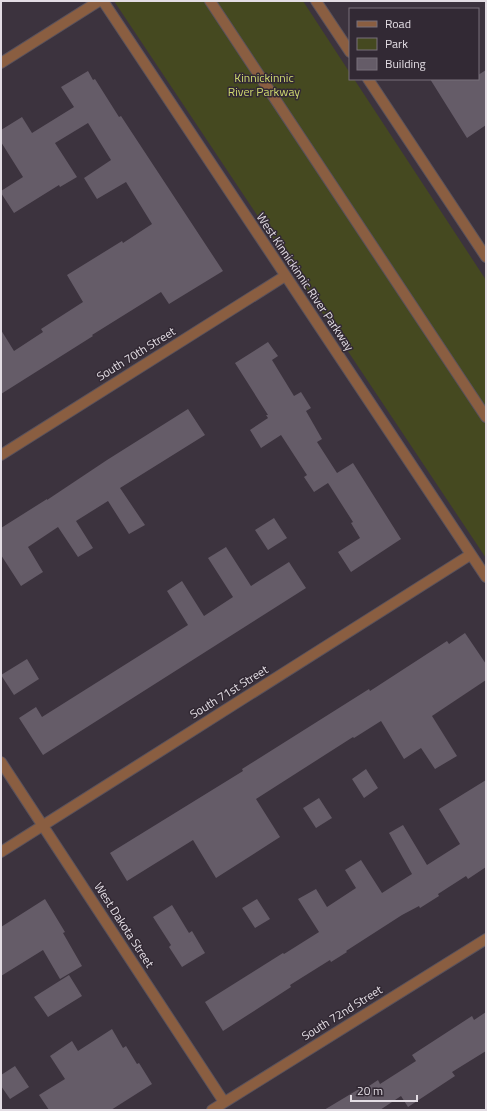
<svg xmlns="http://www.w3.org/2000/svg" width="487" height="1111" font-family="'Titillium Web',sans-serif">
	<rect width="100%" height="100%" fill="#3c333e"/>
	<path fill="#454920" d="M 114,1 L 303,1 L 350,73 L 350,79 L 354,79 L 486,280 L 486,558 Z"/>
	<path fill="#655c68" d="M 486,70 L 486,125 L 467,138 L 430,79 L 478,79 L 478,75 Z
		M 88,71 L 93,80 L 95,79 L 119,117 L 121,116 L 223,271 L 169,304 L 161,292 L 92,335 L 93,336 L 1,394 L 1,330 L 14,351 L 43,332 L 41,329 L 83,302 L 67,275 L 122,241 L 123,243 L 152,224 L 126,182 L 97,199 L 84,178 L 111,160 L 88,123 L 55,143 L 77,177 L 60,187 L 59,185 L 14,213 L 1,193 L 1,191 L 23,177 L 1,142 L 1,130 L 22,117 L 32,133 L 74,107 L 61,87 Z
		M 268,342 L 278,356 L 272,360 L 294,396 L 301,392 L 311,408 L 306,411 L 322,439 L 317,442 L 337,473 L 353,463 L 401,539 L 351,572 L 338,552 L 360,538 L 351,523 L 353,522 L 328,483 L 314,492 L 304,477 L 307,475 L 281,435 L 261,448 L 250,430 L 268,418 L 266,415 L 268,415 L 235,363 Z
		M 188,409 L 205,435 L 120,488 L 145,525 L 129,534 L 108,501 L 76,521 L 93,548 L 78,557 L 58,527 L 28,547 L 43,572 L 21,586 L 1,555 L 1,528 L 47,499 L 47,500 L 107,460 Z
		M 274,518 L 287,538 L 268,550 L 255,530 Z
		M 226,547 L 251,586 L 289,562 L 306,588 L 43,755 L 19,718 L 36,707 L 42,717 L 188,625 L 167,591 L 182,581 L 204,616 L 233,597 L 208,558 Z
		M 465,633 L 486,664 L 486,680 L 432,716 L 457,756 L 435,769 L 421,748 L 404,759 L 381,721 L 354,738 L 353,737 L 256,799 L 280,837 L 216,878 L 193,840 L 127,881 L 110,853 L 243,771 L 242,769 L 369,689 L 370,691 L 447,641 L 449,644 Z
		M 27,659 L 39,679 L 14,695 L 1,675 Z
		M 366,769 L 378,788 L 364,798 L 352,779 Z
		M 486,780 L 486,867 L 468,879 L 466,876 L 438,894 L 439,896 L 420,908 L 419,906 L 402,915 L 346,951 L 347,952 L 331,962 L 330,960 L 290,985 L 291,987 L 223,1031 L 205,1002 L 283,953 L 284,954 L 319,932 L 298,899 L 316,889 L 327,907 L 356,888 L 345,870 L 361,860 L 382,893 L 412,874 L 389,833 L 403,825 L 427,865 L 460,844 L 439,809 Z
		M 319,798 L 332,818 L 316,828 L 303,808 Z
		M 45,899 L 65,932 L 63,933 L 82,966 L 60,979 L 43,950 L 1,976 L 1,927 Z
		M 257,899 L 270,919 L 255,928 L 242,908 Z
		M 172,905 L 189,933 L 192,931 L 205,953 L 182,967 L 169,947 L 171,945 L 153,917 Z
		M 69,975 L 82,996 L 48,1017 L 34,997 Z
		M 486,1012 L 486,1051 L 452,1072 L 455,1076 L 408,1107 L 401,1096 L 380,1110 L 324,1110 L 359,1089 L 360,1092 L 378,1080 L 380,1084 L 416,1061 L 412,1055 L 472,1016 L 474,1020 Z
		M 112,1029 L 123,1048 L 126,1046 L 137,1064 L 139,1063 L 152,1084 L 111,1110 L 49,1110 L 39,1095 L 65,1079 L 50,1056 L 72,1041 L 78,1051 Z
		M 15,1066 L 29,1087 L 10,1099 L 1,1086 L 1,1075 Z"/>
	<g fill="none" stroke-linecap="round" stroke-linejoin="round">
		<g stroke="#5a525c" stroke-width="12">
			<path id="minor" d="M 103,1 L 486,577
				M 210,1 L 486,417
				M 316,1 L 350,52
				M 1,63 L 99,1
				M 368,79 L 486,257
				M 1,455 L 285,276
				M 1,762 L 224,1102
				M 1,852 L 470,555
				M 212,1110 L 486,939"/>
		</g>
		<use href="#minor" stroke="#8a5e41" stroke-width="10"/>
	</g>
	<g text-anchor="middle" stroke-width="3" stroke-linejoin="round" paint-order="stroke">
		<g font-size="12" fill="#ced86f" stroke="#322934">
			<text x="264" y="82">Kinnickinnic<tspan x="264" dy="14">River Parkway</tspan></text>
		</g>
		<g font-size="12" fill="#e3dde4" stroke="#322934">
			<text transform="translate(305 282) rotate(56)" y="4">West Kinnickinnic River Parkway</text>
			<text transform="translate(136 354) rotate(-32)" y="4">South 70th Street</text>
			<text transform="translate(229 692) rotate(-32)" y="4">South 71st Street</text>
			<text transform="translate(124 925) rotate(57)" y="4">West Dakota Street</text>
			<text transform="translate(342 1013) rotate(-32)" y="4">South 72nd Street</text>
		</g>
	</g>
	<rect width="487" height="1111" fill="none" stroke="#e3dde4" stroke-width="4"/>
	<rect x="349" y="8" width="130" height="72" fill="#322934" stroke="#79717a"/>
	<rect x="357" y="21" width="20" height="6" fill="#8a5e41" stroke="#79717a"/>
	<text x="385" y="28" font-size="12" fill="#e3dde4">Road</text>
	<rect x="357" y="38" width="20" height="12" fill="#454920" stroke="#79717a"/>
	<text x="385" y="48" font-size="12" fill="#e3dde4">Park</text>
	<rect x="357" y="58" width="20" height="12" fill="#655c68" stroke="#79717a"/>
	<text x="385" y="68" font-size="12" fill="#e3dde4">Building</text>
	<path d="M351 1095v6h66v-6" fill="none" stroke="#e3dde4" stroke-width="2"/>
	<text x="357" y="1095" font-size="12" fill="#e3dde4" stroke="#322934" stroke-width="3" paint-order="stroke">20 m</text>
</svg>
